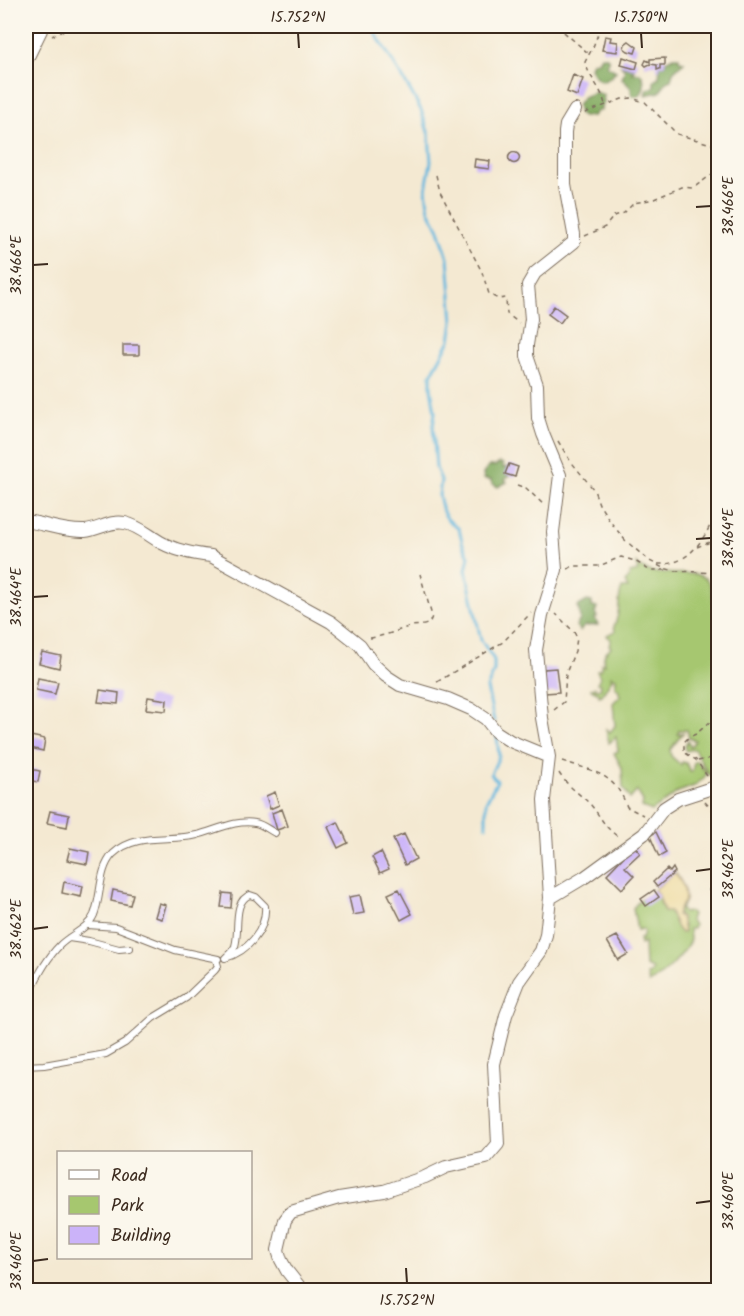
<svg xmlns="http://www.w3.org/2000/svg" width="744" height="1316" font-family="Kalam,sans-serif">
	<rect width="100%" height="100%" fill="#fbf7ec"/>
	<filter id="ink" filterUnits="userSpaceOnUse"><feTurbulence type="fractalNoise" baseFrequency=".0167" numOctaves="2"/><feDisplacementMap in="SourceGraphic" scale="12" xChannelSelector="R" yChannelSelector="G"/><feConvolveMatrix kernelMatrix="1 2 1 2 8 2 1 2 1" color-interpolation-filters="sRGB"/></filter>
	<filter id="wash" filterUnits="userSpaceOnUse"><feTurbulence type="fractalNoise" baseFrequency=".008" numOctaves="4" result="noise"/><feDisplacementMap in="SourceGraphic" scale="24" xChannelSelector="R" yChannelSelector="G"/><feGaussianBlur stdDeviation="1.35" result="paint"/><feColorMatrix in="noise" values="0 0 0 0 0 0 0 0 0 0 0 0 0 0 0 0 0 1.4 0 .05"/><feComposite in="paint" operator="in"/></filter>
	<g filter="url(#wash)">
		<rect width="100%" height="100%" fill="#f4e9d2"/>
		<path fill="#a6c76f" stroke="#707846" stroke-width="1.5" d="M 636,563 C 651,582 691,567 705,578 C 716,588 711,607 718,618 L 718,772 L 709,775 L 694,749 L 686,751 L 684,747 L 688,740 L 690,747 L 693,744 L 695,740 L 689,738 L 687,730 L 679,730 L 678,734 L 683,733 L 670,750 L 671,756 L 681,765 L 682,762 L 686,763 L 690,772 L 692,772 L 694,762 L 697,761 L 706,773 L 705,777 L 694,786 L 678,792 L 652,811 L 642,807 L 643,801 L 637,791 L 630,799 L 623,788 L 622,768 L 614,753 L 618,751 L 616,737 L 609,743 L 606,729 L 610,732 L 615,726 L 613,703 L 620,696 L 618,688 L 615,687 L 616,678 L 611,676 L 612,679 L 602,695 L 599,696 L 599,693 L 591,689 L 595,687 L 596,689 L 601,688 L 600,684 L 597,683 L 600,677 L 597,670 L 601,669 L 601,664 L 605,664 L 603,662 L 605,653 L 611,647 L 609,645 L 611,639 L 608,637 L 607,635 L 615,631 L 614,626 C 622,611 616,602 622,588 L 628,588 L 625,582 L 629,578 L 630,573 L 638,571 Z
			M 658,897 L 664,912 L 670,912 L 677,928 L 684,932 C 682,909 671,922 685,900 L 681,909 L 683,913 L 689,912 L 692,914 L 690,920 L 694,925 L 693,928 L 689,929 C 689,932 690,937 690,939 C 687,952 661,978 649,983 L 647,975 L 651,973 L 652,969 L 645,966 L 644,943 L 640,945 L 639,939 L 642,939 L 644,931 L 642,929 L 637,930 L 633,908 L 641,899 Z"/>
		<path fill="#84ac62" stroke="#606b40" stroke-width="1.5" d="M 601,56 L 607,57 L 609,61 L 607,66 L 616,71 C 605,86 598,83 590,68 L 592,62 L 598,61 Z
			M 674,57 L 679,57 L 679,61 L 684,62 L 673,72 L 671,80 L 666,82 L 660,92 L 645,95 L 647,89 L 654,88 L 654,80 L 659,77 L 660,65 L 665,65 L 665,61 Z
			M 621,65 L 634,69 L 632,73 L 640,73 C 646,80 645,90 639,96 L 632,96 L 631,88 L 622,78 L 625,70 Z
			M 595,92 L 603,95 L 604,103 L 601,106 L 601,110 L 596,112 L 593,116 L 583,117 L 579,114 L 577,105 L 583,97 Z
			M 500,463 L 503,464 L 503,468 L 508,467 L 506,474 L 509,476 L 505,480 L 507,482 L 498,487 L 492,484 L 491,480 L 484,479 L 483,474 L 489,466 L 495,466 Z
			M 587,601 L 592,602 L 592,607 L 597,607 L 595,613 L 597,617 L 595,618 L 598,625 L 585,626 L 580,631 L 576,626 L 580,620 L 579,610 L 577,607 Z"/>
		<path fill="#eeda9e" stroke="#94825e" stroke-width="1.5" d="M 675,872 L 684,887 L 685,900 C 681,907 678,907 677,915 L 681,917 L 684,932 L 681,933 L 677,928 L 670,912 L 664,912 L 659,896 L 654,890 Z"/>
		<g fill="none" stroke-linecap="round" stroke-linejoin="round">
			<path stroke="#62b7de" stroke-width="3" d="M 371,26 L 410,90 L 421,110 L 429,135 L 431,162 L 426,189 L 427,199 L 429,210 L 439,230 L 448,258 L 453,322 L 450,340 L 431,375 L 431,388 L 435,412 L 433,426 L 436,468 L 441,480 L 439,495 L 443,512 L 448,520 L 459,529 L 463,545 L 469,556 L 466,570 L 479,631 L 481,640 L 494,660 L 494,671 L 487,688 L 494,721
				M 486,826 L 486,802 L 497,781 L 491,774 L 499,756 L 497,737"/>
		</g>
		<g id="blocks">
			<path fill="#cbb3f9" d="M 605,36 L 611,37 L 610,41 L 618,42 L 617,52 L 602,50 Z
				M 629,41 L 637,47 L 635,53 L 628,51 L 624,48 L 625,44 Z
				M 623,57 L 638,62 L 636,69 L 621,65 Z
				M 665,58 L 665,65 L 660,65 L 660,69 L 657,70 L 657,65 L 650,64 L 646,66 L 644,64 L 646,60 L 650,62 L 650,59 Z
				M 573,75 L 583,79 L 577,96 L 567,92 Z
				M508.5 158a5.5 5.5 0 1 1 11 0a5.5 5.5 0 1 1-11 0Z
				M 475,159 L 490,161 L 489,169 L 474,167 Z
				M 554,306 L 566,315 L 560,323 L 548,314 Z
				M 123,345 L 139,345 L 139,355 L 123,355 Z
				M 509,464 L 518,467 L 515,477 L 505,474 Z
				M 42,652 L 61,656 L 59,668 L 39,663 Z
				M 556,668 L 559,692 L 545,693 L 544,669 Z
				M 38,678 L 58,682 L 55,694 L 36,690 Z
				M 100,690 L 119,693 L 118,704 L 98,702 Z
				M 148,697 L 167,700 L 166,711 L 146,709 Z
				M 26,735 L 45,739 L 43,751 L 26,747 Z
				M 26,768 L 40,771 L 38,782 L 26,780 Z
				M 275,792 L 279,805 L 270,809 L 266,796 Z
				M 282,809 L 288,826 L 277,830 L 272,813 Z
				M 50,811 L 69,815 L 67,827 L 47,823 Z
				M 338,822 L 348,843 L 338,848 L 328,827 Z
				M 656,832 L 666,853 L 659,857 L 650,836 Z
				M 404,834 L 416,859 L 405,865 L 393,839 Z
				M 634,846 L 640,853 L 625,867 L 634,876 L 622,889 L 607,874 Z
				M 70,848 L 89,852 L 87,864 L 67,860 Z
				M 381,852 L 389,869 L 380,873 L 372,857 Z
				M 673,868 L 675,872 L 657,887 L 653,882 L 667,869 L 670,872 Z
				M 64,882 L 83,886 L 81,897 L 62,893 Z
				M 716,887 L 718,892 L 718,903 L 717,904 L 709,890 Z
				M 399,889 L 412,914 L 401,920 L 388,894 Z
				M 113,890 L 133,894 L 130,905 L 111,901 Z
				M 654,890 L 659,897 L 646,906 L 641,899 Z
				M 223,893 L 232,894 L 231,908 L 221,907 Z
				M 360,895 L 364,913 L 353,915 L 349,897 Z
				M 159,903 L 166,905 L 162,919 L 155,917 Z
				M 617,936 L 628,954 L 618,960 L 607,941 Z"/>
		</g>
	</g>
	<g filter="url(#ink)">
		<use href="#blocks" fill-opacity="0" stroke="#7c6d5d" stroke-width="1.5"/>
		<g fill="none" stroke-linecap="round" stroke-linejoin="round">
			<g stroke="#7c6d5d" stroke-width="8">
				<path id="lane" d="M 250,895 L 256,897 L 265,906 C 267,930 247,952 225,958 C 229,954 233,951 235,946 C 240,931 232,901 250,895 Z
					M 88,925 L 116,927 L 175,950 L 218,959
					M 69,938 L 89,941 L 119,949 L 130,948
					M 26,999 C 36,980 45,960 60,945 C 71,934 88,929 94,915 C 102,895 98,870 113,854 C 136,832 169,842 197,835 C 214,831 237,819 255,823 C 262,824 269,830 275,833
					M 26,1066 L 44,1065 L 106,1054 L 125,1043 L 153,1018 L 186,998 L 215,970 L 218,966 L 216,960"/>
			</g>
			<g stroke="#7c6d5d" stroke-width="14">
				<path id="street" d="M 26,61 L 43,26
					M 26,521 C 46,524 64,532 85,531 C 99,530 110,520 125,523 C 139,526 149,536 162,543 C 177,551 193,554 211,556 L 331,622 L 360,645 L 373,664 L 386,676 L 400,685 L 448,699 L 471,709 L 486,719 L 496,732 L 510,741 L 549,757
					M 550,898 L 585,877 L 644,834 L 664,808 L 678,799 L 718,786
					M 302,1290 L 287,1271 L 281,1260 L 278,1250 L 285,1220 L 291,1212 L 339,1198 L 384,1191 L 425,1177 L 446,1167 L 486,1158 L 498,1144 L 494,1064 L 506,1015 L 519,982 L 541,951 L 546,935 L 550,898 L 544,800 L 549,757 L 542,718 L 536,650 L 542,615 L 556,570 L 553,532 L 560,475 L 543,434 L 538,418 L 537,385 L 527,356 L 527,345 L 531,319 L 528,285 L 535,273 L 574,242 L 574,234 L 565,185 L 565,132 L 566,125 L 575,110"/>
			</g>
			<path stroke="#7c6d5d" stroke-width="1.5" stroke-dasharray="4.5 4.5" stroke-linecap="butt" d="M 557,26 L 588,53
				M 601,26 L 593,47 L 585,62 C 589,78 602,88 605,105
				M 612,26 L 616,29
				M 52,36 L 72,26
				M 585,113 L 622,99 L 631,98 L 645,102 L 677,134 L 718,146
				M 436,175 L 440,192 L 482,272 L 489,294 L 498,299 L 506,298 L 507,314 L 519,323
				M 585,236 L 605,227 L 614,216 L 624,213 L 634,203 L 654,199 L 682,187 L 693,188 L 718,170
				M 558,441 L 569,459 L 594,490 L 599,504 L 609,520 L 625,540 L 648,560 L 663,568 L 675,571 L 718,573
				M 517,485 L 526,488 L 545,506
				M 697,547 L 718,539
				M 658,564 C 691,566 707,535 718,508
				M 568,569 L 573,566 L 599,566 L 621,557 L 635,561 L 649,570 L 668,570
				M 370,638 C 384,636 394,632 408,627 C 417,623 429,630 432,616 L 420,574
				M 437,682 L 503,642 L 531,613
				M 554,710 L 564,702 L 566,673 L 575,651 L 577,638 L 574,632 L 556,614
				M 562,761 C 593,771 615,773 627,807 L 643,815
				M 698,761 L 712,758 L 718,753
				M 559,773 C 567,786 579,793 590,804 C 600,815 605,829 619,837
				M 707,776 L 696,760 L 684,752 L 684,742 L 689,737 L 696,734 L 718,715
				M 705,802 L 715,813 L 718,823
				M 718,832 L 718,843"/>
			<use href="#lane" stroke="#fff" stroke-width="6"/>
			<use href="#street" stroke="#fff" stroke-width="12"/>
		</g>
	</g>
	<path fill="none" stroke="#3b2a1e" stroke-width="2" d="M 298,33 L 299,48M 641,33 L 642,48M 696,207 L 711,206M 33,265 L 48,264M 696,539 L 711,538M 33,597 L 48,596M 696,871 L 711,869M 33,929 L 48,927M 696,1203 L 711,1201M 33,1261 L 48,1259M 406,1268 L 407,1283"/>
	<rect width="744" height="1316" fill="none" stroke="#fbf7ec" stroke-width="66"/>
	<rect x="57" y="1151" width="195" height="108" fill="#fbf7ec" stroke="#aea59a" stroke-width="1.5"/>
	<rect x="69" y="1170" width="30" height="9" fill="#ffffff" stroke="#aea59a" stroke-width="1.5"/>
	<text x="111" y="1181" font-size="18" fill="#3b2a1e">Road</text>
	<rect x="69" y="1196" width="30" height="18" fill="#a6c76f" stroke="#aea59a" stroke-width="1.5"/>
	<text x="111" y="1211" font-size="18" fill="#3b2a1e">Park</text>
	<rect x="69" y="1226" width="30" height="18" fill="#cbb3f9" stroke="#aea59a" stroke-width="1.5"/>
	<text x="111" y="1241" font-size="18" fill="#3b2a1e">Building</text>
	<rect x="33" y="33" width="678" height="1250" fill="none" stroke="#3b2a1e" stroke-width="2"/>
	<g font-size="15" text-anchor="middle" fill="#3b2a1e">
		<text x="298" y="22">15.752°N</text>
		<text x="641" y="22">15.750°N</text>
		<text transform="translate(728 206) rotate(-90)" y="5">38.466°E</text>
		<text transform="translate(16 265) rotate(-90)" y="5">38.466°E</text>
		<text transform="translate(728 538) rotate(-90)" y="5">38.464°E</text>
		<text transform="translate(16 597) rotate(-90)" y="5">38.464°E</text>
		<text transform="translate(728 869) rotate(-90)" y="5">38.462°E</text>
		<text transform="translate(16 929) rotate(-90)" y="5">38.462°E</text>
		<text transform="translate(728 1201) rotate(-90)" y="5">38.460°E</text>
		<text transform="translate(16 1261) rotate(-90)" y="5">38.460°E</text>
		<text x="407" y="1305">15.752°N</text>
	</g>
</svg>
